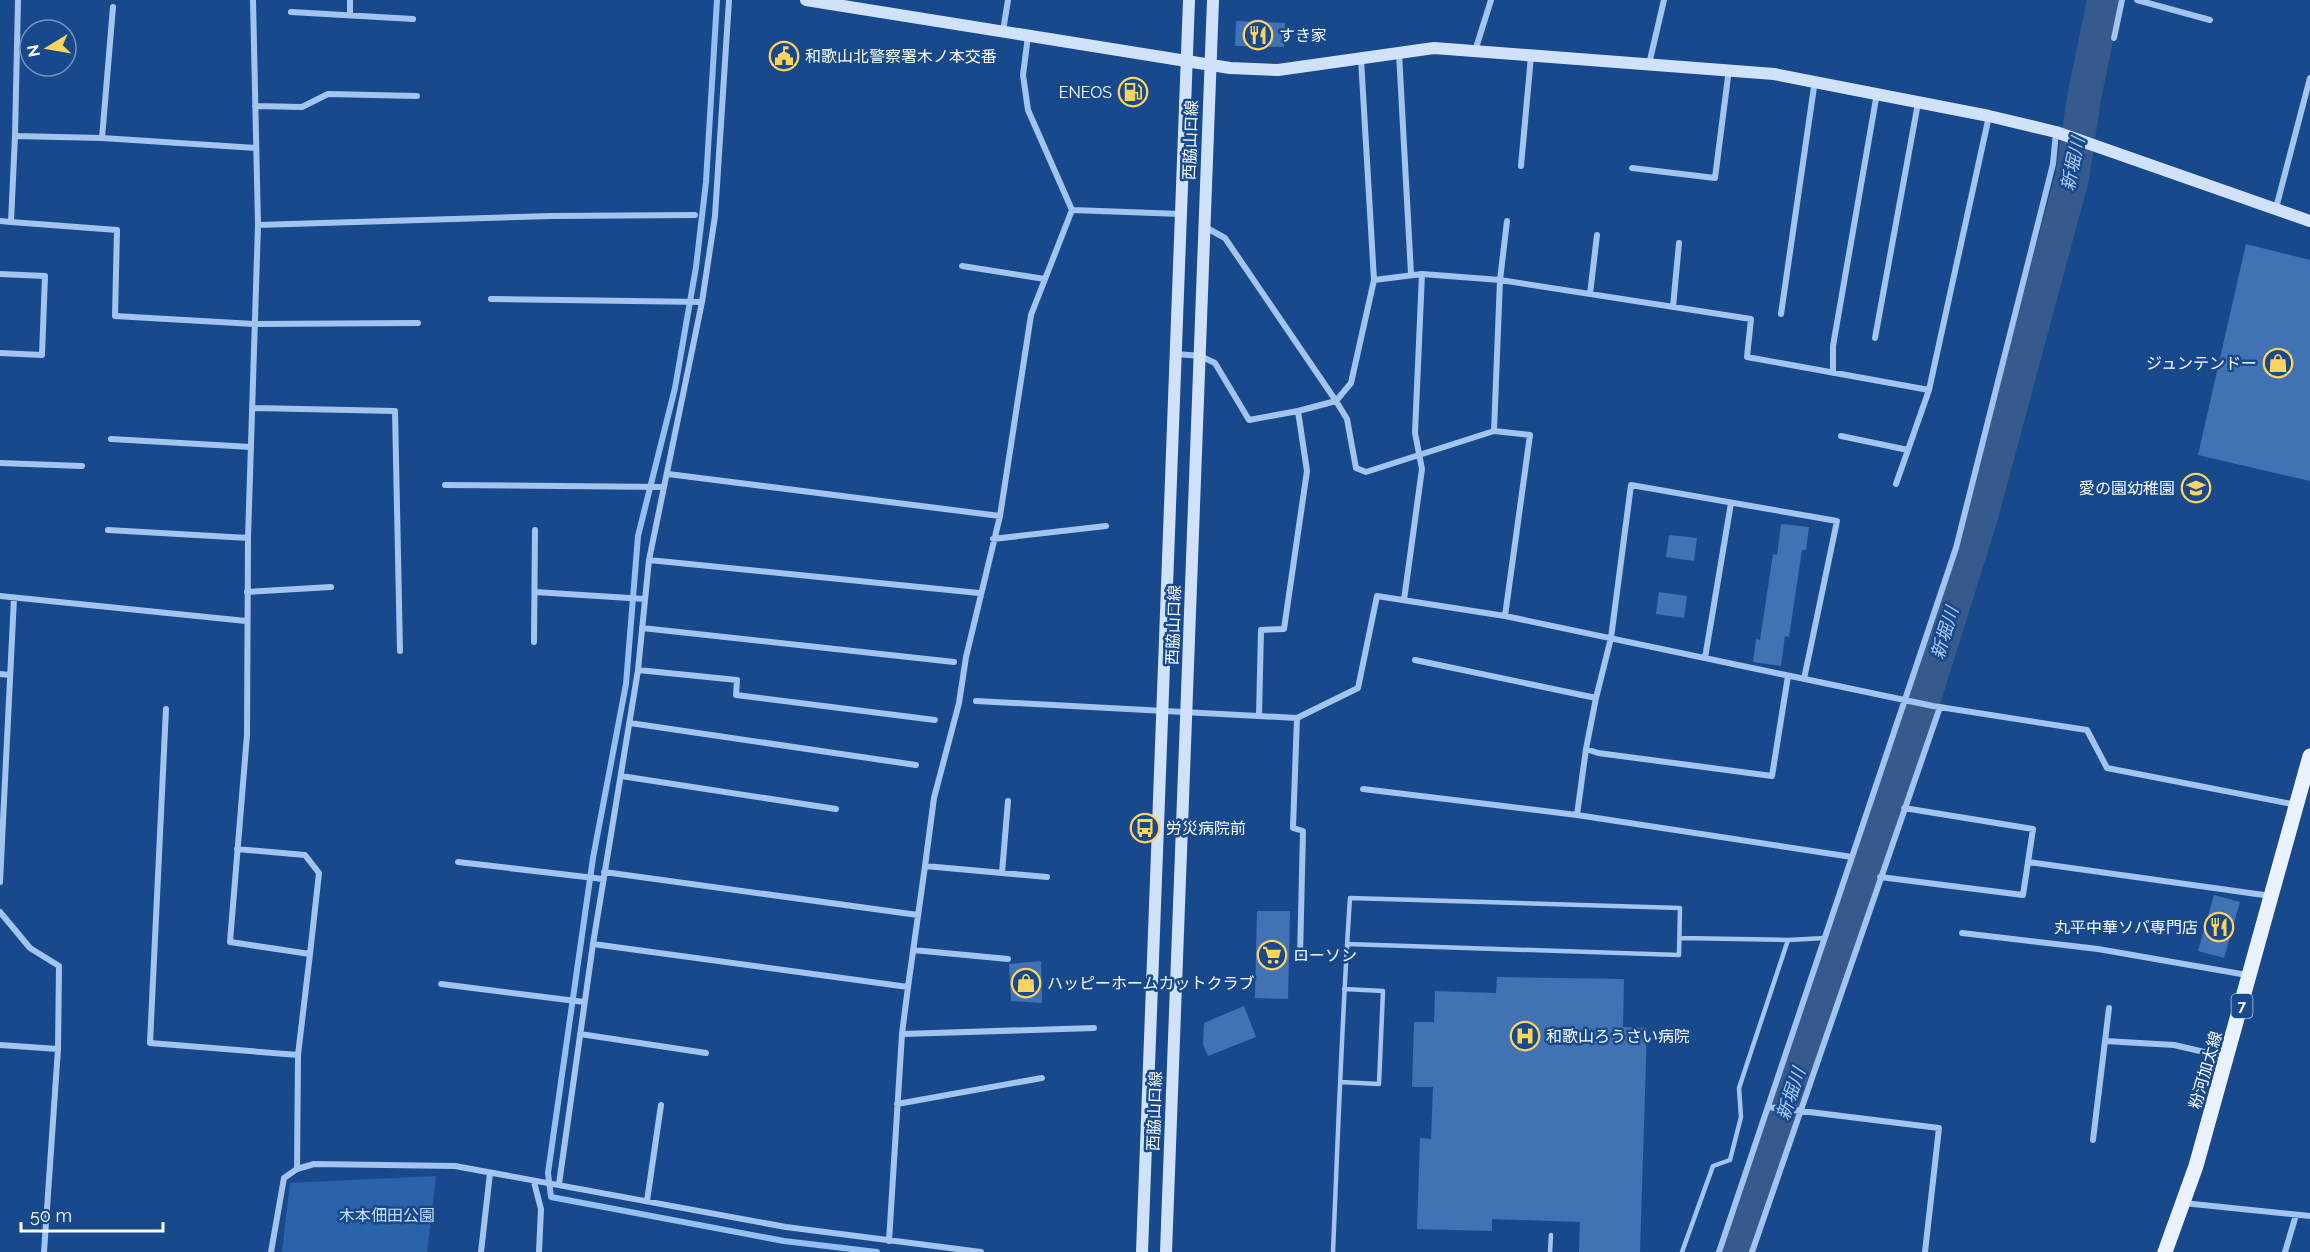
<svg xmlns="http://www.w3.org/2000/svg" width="2310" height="1252" font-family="Raleway,'Noto Sans JP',sans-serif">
	<rect width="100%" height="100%" fill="#18498c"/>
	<path fill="#2b63aa" d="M 436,1176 L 427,1252 L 282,1252 L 290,1183 Z"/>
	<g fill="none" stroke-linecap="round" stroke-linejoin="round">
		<path stroke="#95bef1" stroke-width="6" d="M 717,0 L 706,182 L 696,267 L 675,388 L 638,536 L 626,684 L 593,858 L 548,1173 L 551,1197 L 784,1241 L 877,1252"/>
		<path stroke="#365a8b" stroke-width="34" d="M 1737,1252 L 1906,756 L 1980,520 L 2072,178 L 2084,98 L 2104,0"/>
	</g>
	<path fill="#4173b4" d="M 1236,21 L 1285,23 L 1284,47 L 1235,46 Z
		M 2246,244 L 2310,260 L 2310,481 L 2198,455 Z
		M 1781,524 L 1809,527 L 1806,550 L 1802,550 L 1789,637 L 1785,636 L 1781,666 L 1753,662 L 1756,639 L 1760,640 L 1773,554 L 1777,555 Z
		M 1669,535 L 1697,538 L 1694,561 L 1666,557 Z
		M 1659,592 L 1687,596 L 1684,618 L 1656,614 Z
		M 2214,895 L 2240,902 L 2224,958 L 2198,951 Z
		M 1257,911 L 1290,911 L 1288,999 L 1255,998 Z
		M 1041,961 L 1042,1003 L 1011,1001 L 1009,964 Z
		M 1497,977 L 1624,979 L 1623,1027 L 1647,1028 L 1640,1252 L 1579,1252 L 1580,1222 L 1492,1219 L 1492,1231 L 1417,1229 L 1420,1138 L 1431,1139 L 1433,1087 L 1412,1087 L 1414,1022 L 1434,1022 L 1435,991 L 1496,993 Z
		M 1244,1006 L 1256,1037 L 1208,1056 L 1203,1044 L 1204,1023 Z"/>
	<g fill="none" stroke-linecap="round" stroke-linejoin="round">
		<path stroke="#a3c4ee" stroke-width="4.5" d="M 1680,938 L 1788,940
			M 1340,1082 L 1379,1084 L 1383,991 L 1344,989
			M 1333,1252 C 1338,1134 1342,1016 1350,898 L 1680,908 L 1679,955 L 1347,944
			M 1550,1252 L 1551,1235
			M 1682,1252 L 1713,1166 L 1730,1160 L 1741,1117 L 1739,1088 L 1788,940 L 1825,938"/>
		<path stroke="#a3c4ee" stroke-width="6" d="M 18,0 L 15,136 L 102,138
			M 253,0 L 258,225 L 248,538 L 247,735 L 230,942 L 310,954 L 298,1055 L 297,1169
			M 2137,0 L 2210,20
			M 113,7 L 102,138 L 256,148
			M 291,12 L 413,19
			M 350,16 L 350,0
			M 1003,31 L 1008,0
			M 1028,36 L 1023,75 L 1028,110 L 1072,210 L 1181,214
			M 2114,38 L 2122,0
			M 1475,51 L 1491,0
			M 1399,53 L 1411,274
			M 1361,59 L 1374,280 L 1351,383 L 1336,401 L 1347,419 L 1356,468 L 1366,472 L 1494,431 L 1530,435 L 1505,616
			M 1649,64 L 1664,0
			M 255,106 L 302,107 L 328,94 L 417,96
			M 1521,166 L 1531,56
			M 1632,168 L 1715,178 L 1729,69
			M 2276,208 L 2310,78
			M 0,221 L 11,222 L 15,136
			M 1507,221 L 1500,280 L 1751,319 L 1747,357 L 1929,390 L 1989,116
			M 11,222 L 117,230 L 115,316 L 254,324 L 418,323
			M 258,225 L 551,216 L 695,215
			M 1205,227 L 1225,238 L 1336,401 L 1298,411
			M 962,266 L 1045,279
			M 0,274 L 45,276 L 42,355 L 0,353
			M 1374,280 L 1422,274 L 1500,280 L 1494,431
			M 1590,294 L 1597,235
			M 491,299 L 702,302
			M 1673,307 L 1679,243
			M 1781,314 L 1815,80
			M 1875,338 L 1918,103
			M 1177,354 L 1200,356 L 1215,363 L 1249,420 L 1298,411 L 1307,471 L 1284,629 L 1261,630 L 1259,716
			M 1833,373 L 1833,346 L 1877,93
			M 252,408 L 395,411 L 400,651
			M 1841,436 L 1908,450
			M 111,439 L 251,447
			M 0,463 L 82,466
			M 668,474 L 1000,516
			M 1896,484 L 1929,390
			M 445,485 L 664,487
			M 108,530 L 248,538
			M 993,539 L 1106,526
			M 649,560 L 979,593
			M 247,592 L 331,587
			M 535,592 L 645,599
			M 0,596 L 246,621
			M 1404,600 L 1422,469 L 1415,433 L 1422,274
			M 642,628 L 954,662
			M 534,642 L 535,530
			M 1705,658 L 1731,503
			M 1415,660 L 1596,698 L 1586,749 L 1598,753 L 1772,776 L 1788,676
			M 638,670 L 737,680 L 736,695 L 935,720
			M 0,674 L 10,675
			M 1596,698 L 1611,638 L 1631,485 L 1837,521 L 1804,679
			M 976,701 L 1297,718 L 1358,688 L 1377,596 L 1505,616 L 1933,706 L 2087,730 L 2107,768 L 2297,805
			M 166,709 L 150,1043 L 298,1055
			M 1297,718 L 1293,828 L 1303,831 L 1300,957
			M 630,723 L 916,765
			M 1586,749 L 1577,815 L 1852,857
			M 621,776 L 836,809
			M 1363,789 L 1577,815
			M 1904,808 L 2033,829 L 2028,862
			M 237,849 L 305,855 L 319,873 L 310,954
			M 458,862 L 603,879
			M 925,866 L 934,798 L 959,703 L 966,657 L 1000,516 L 1031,315 L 1072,210
			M 604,872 L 918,915
			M 1002,873 L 1008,801
			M 1880,877 L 2023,895 L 2028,862 L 2271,896
			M 0,882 L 14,598
			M 0,912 L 30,948 L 59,966 L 58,1049 L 44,1252
			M 1962,933 L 2098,949 L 2247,975
			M 593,944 L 908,987 L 902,1034
			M 913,950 L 1008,959
			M 441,984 L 584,1002
			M 908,987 L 925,866 L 1047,877
			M 580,1034 L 706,1053
			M 2105,1041 L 2174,1045 L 2226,1057
			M 0,1045 L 58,1049
			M 897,1104 L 1042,1078
			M 1769,1107 L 1939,1128 L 1925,1252
			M 2093,1140 L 2109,1008
			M 534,1182 L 541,1209 L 539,1252
			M 559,1184 L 593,944 L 638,670 L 649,560 L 702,302 L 715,216 L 729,0
			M 647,1201 L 661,1105
			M 2183,1203 L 2310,1216
			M 889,1241 L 902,1034 L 1094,1028
			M 271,1252 L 284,1178 L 297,1169 L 314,1164 L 455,1166 L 786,1227 L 981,1252
			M 481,1252 L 490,1173
			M 1719,1252 L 1956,548 L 2053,164 L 2056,132
			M 1752,1252 L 1940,707
			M 2285,1252 L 2296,1215"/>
		<path stroke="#d0e1fa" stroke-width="12" d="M 806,0 L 1230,68 L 1278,70 L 1434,48 L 1774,74 L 1989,116 L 2056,132 L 2310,221
			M 1142,1252 L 1189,0
			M 1166,1252 L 1213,0"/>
		<path stroke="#eaf2ff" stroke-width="15" d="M 2165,1252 L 2196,1166 L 2310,756"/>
	</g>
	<defs>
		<g id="restaurant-ring" transform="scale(1.5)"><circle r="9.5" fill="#18498c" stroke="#ffd360" stroke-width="1.5"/><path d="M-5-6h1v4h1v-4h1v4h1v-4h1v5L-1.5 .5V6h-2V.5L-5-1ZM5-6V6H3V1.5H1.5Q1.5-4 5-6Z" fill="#ffd360"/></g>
		<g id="civic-ring" transform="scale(1.5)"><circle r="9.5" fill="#18498c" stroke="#ffd360" stroke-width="1.5"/><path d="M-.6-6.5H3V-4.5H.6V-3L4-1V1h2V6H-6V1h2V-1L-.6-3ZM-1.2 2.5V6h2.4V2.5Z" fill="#ffd360"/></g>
		<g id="fuel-ring" transform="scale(1.5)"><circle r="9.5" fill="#18498c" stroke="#ffd360" stroke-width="1.5"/><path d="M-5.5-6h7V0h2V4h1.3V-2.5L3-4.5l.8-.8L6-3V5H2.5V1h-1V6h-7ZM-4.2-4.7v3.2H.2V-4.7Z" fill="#ffd360"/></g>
		<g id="shop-ring" transform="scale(1.5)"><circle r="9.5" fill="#18498c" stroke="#ffd360" stroke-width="1.5"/><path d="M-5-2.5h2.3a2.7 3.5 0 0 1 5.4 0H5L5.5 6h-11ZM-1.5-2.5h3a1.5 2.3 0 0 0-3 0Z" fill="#ffd360"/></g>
		<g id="school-ring" transform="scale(1.5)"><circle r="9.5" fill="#18498c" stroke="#ffd360" stroke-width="1.5"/><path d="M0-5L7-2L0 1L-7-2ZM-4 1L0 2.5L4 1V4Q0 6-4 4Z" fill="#ffd360"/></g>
		<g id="bus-ring" transform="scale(1.5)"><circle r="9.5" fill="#18498c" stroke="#ffd360" stroke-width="1.5"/><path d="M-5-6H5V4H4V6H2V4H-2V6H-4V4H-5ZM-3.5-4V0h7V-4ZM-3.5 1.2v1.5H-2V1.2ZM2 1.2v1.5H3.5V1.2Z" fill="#ffd360"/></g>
		<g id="supermarket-ring" transform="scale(1.5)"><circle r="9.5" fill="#18498c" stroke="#ffd360" stroke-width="1.5"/><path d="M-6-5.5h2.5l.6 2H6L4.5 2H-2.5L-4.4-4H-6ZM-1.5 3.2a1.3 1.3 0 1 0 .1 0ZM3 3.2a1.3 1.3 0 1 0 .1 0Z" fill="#ffd360"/></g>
		<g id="hospital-ring" transform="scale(1.5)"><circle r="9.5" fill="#18498c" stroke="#ffd360" stroke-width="1.5"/><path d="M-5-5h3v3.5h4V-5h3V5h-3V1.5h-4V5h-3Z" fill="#ffd360"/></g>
	</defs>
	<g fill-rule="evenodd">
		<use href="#restaurant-ring" x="1258" y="35"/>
		<use href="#civic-ring" x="784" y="56"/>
		<use href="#fuel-ring" x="1133" y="92"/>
		<use href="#shop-ring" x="2278" y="363"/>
		<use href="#school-ring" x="2196" y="488"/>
		<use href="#bus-ring" x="1145" y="828"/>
		<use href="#restaurant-ring" x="2219" y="927"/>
		<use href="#supermarket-ring" x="1272" y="955"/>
		<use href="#shop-ring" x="1026" y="983"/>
		<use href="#hospital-ring" x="1525" y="1036"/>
	</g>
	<g text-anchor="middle" stroke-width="5" stroke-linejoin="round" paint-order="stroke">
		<rect fill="#18498c" stroke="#bac8dc" stroke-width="1.5" x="2231.5" y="994" width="21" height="24" rx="4.5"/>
		<g font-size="15" font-weight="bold" fill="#fff">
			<text x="2242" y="1011">7</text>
		</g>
		<g font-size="16" fill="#fff" stroke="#18498c" text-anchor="start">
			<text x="1279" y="41">すき家</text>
			<text x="805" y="62">和歌山北警察署木ノ本交番</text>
			<text x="1112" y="98" text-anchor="end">ENEOS</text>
			<text x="2257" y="369" text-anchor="end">ジュンテンドー</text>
			<text x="2175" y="494" text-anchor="end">愛の園幼稚園</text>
			<text x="1166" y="834">労災病院前</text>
			<text x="2198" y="933" text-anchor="end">丸平中華ソバ専門店</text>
			<text x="1293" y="961">ローソン</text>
			<text x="1047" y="989">ハッピーホームカットクラブ</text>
			<text x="1546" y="1042">和歌山ろうさい病院</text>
		</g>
		<g font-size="16" fill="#fff" stroke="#18498c">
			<text transform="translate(1190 140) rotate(-88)" y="6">西脇山口線</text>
			<text transform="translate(1173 625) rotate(-88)" y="6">西脇山口線</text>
			<text transform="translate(2205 1070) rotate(-74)" y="6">粉河加太線</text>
			<text transform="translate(1154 1111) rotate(-88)" y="6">西脇山口線</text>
		</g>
		<g font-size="16" fill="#c9defa" stroke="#18498c">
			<text x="387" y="1221">木本佃田公園</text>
		</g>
		<g font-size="18" font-style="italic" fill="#aecef5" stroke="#18498c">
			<text transform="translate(2073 164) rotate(-78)" y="6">新堀川</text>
			<text transform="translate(1945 633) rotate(-73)" y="6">新堀川</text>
			<text transform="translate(1791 1094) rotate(-71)" y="6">新堀川</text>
		</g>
	</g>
	<g transform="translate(48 48) rotate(259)"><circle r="28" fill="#18498c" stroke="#7492ba" stroke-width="1.5"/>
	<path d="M0-4.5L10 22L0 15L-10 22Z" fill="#ffd360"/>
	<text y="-9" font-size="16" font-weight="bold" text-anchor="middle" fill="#ffffff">N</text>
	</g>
	<path d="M21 1222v9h142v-9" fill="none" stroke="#ffffff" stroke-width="3"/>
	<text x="30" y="1222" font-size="18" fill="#ffffff" stroke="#18498c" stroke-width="4.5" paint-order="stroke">50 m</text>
</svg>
